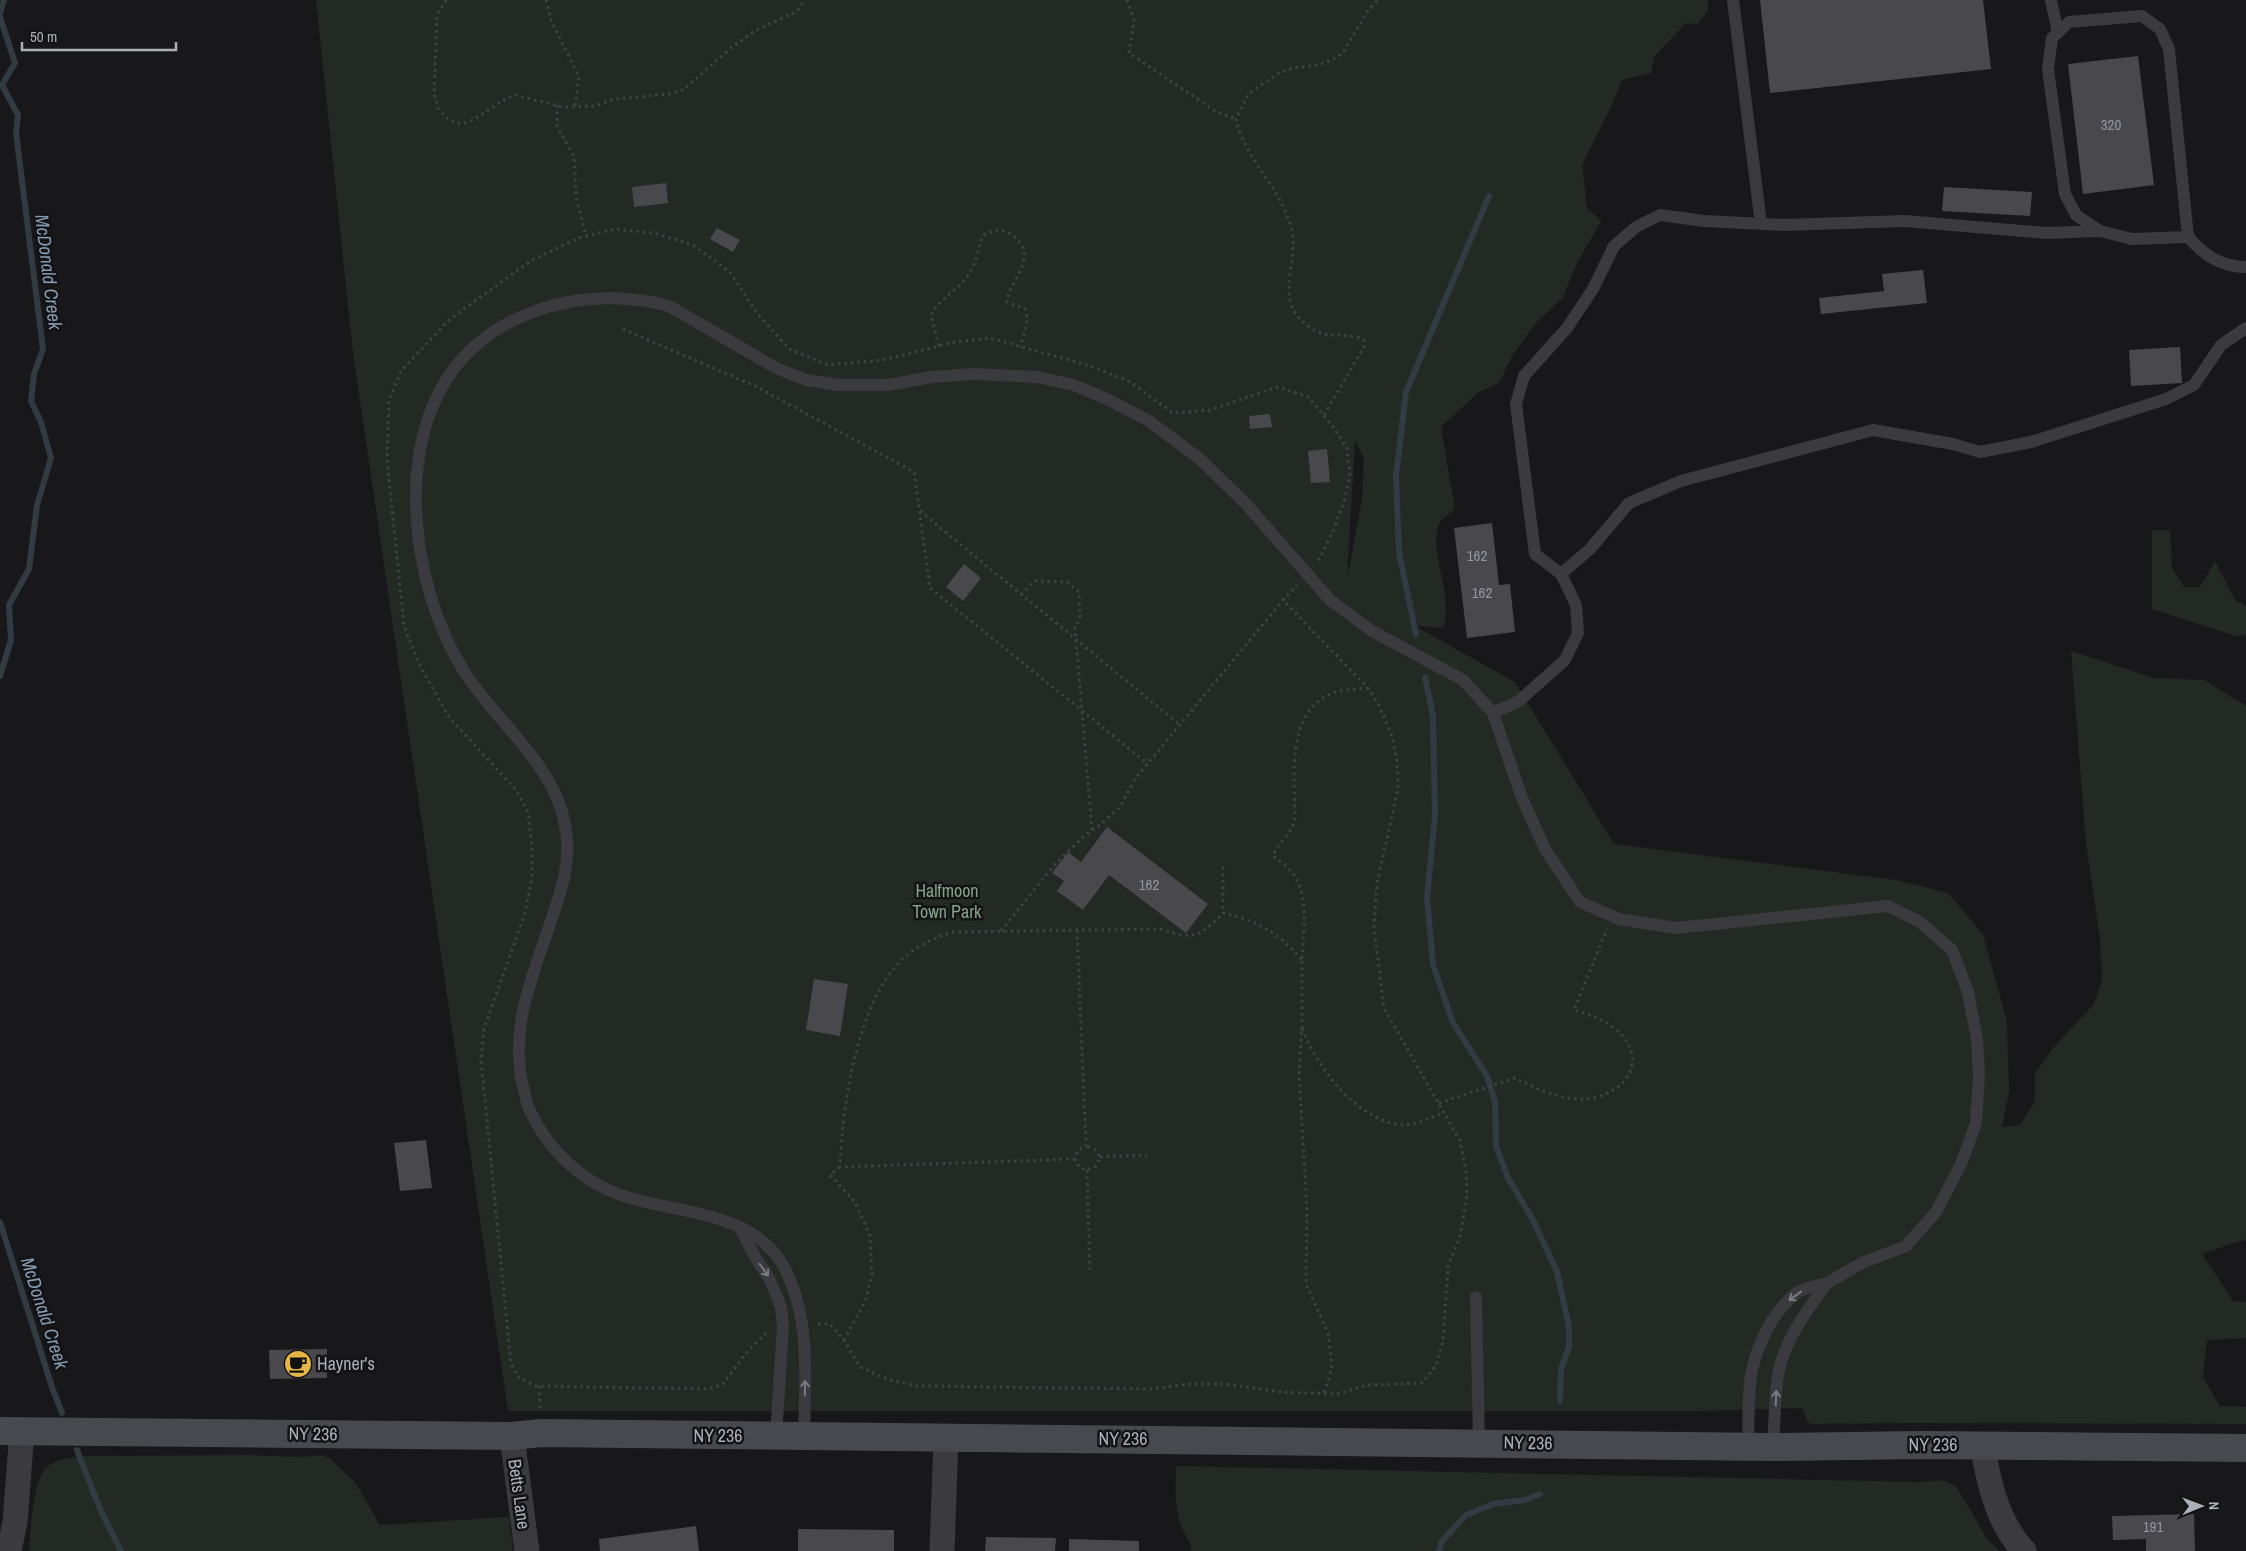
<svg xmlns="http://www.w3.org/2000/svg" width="2246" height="1551" font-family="'Archivo Narrow',sans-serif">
	<rect width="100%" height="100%" fill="#18181a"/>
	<path fill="#232a24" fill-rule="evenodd" d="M 316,0 L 1708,0 L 1708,11 L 1698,24 L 1686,23 L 1654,57 L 1651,73 L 1622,80 L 1613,103 L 1582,165 L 1587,208 L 1601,221 L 1576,265 L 1563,297 L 1536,323 L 1513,354 L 1499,383 L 1479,392 L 1441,427 L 1455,509 C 1450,513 1443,518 1440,522 C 1426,547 1455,596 1443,628 L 1415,626 L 1515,682 L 1614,844 L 1896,880 L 1948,893 L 1983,934 L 2007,1022 L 2009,1092 L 2002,1127 L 2020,1125 L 2035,1101 L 2035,1073 L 2053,1048 L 2094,1004 L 2102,980 L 2100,939 L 2086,843 L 2071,651 L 2153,678 L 2204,680 L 2246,706 L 2246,1239 L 2202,1254 L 2233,1301 L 2246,1302 L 2246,1338 L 2207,1340 L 2203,1377 L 2220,1406 L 2246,1407 L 2246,1424 L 1907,1423 L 1809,1424 L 1802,1408 L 1699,1411 L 508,1411 L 353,353 ZM 1355,440 L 1364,458 L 1362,499 L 1347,579 Z
		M 2152,530 L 2170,530 L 2172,568 L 2184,587 L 2200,587 L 2215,561 L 2235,600 L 2246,606 L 2246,635 L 2236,636 L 2152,609 Z
		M 250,1455 L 304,1457 L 320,1455 L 329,1458 L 355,1482 L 380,1525 L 509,1517 L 513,1551 L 29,1551 C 31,1530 32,1483 46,1468 C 55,1459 70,1458 82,1456 Z
		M 1176,1466 L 1921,1482 L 1942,1480 L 1956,1486 L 1988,1540 L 2000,1551 L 1191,1551 C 1192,1542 1184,1534 1181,1526 C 1174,1507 1176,1486 1176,1466 Z"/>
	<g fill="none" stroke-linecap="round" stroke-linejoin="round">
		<path stroke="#323b42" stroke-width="6" d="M 0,13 L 4,0
			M 0,17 L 15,63 L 2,85 L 18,115 L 16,133 L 43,349 L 34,374 L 31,401 L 41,422 L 51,458 L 37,505 L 29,569 L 9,605 L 11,640 L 0,676
			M 1416,634 L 1399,553 L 1396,476 L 1406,392 L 1489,196
			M 1425,677 L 1433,716 L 1435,815 L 1427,898 L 1433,965 L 1453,1023 L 1487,1076 L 1495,1102 L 1496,1146 L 1508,1178 L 1533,1220 L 1557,1272 L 1569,1327 L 1569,1347 L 1561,1369 L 1560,1401
			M 0,1222 L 52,1387 L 62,1413
			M 77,1450 L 100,1509 L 121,1551
			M 1439,1551 L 1442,1541 L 1466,1515 L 1493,1504 L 1525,1500 L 1540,1494"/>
	</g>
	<path fill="#48484d" d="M 1760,0 L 1983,0 L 1991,69 L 1770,93 Z
		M 2138,56 L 2154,185 L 2083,194 L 2068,64 Z
		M 666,183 L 668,203 L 634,207 L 632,187 Z
		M 1944,187 L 2032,192 L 2030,216 L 1942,211 Z
		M 717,228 L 740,240 L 733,252 L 710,239 Z
		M 1923,270 L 1927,303 L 1821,314 L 1819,298 L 1884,291 L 1882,274 Z
		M 2180,347 L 2182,383 L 2131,386 L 2129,350 Z
		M 1270,414 L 1272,427 L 1250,429 L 1249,416 Z
		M 1327,449 L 1330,482 L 1311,483 L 1308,451 Z
		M 1492,523 L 1499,585 L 1510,584 L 1515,632 L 1467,638 L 1454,528 Z
		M 964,564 L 981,578 L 963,601 L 946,587 Z
		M 1107,827 L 1208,904 L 1186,933 L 1109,875 L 1083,910 L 1057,891 L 1064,881 L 1052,873 L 1068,852 L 1081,862 Z
		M 814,979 L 848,984 L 840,1036 L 806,1030 Z
		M 426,1140 L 432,1188 L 400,1191 L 394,1143 Z
		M 327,1349 L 327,1378 L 270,1379 L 269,1350 Z
		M 2194,1514 L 2195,1551 L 2146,1551 L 2146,1539 L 2113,1540 L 2112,1516 Z
		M 696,1526 L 699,1551 L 600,1551 L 599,1539 Z
		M 798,1529 L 894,1530 L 894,1551 L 798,1551 Z
		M 986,1537 L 1056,1538 L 1055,1551 L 985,1551 Z
		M 1069,1539 L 1139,1541 L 1139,1551 L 1069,1551 Z"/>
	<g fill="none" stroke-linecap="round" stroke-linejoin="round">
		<path stroke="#404146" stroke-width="3" stroke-dasharray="2.5 4" stroke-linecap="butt" d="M 446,0 L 437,15 L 434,94 L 438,108 L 446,117 L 456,123 L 466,123 L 473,120 L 507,98 L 515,95 L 563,107 L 595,106 L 615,99 L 668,94 L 683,90 L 732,47 L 756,30 L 796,12 L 805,0
			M 546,0 L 551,20 L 579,77 L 575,106
			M 1127,0 L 1134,20 L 1129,53 L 1215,111 L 1236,119
			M 557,105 L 557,126 L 574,157 L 576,196 L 586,236
			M 623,329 L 757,387 L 914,472 L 930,588 L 1148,764
			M 939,346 L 931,315 C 938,300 955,292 966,278 C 977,265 977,250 983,235 C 995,230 1001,228 1012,235 C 1042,256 1007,283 1007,302 L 1025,309 C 1030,321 1024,334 1020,347
			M 1324,415 L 1365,345 L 1363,339 C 1336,330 1323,343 1300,319 C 1277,295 1298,259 1292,231 C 1283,189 1245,161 1236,119 L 1249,93 L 1279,73 L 1293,68 L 1319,65 L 1338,57 L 1344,51 L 1367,12 L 1378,0
			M 920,511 L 1180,725
			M 1021,595 L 1034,581 L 1067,582 L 1079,592 L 1080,618 L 1075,628 L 1092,830
			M 1223,867 L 1223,913 C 1255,920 1282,934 1302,961 C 1303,933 1311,890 1288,868 C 1284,863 1278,861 1273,856 C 1279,841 1291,836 1295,819 C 1295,779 1285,715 1330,694 C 1340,689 1356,690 1368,688
			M 1077,930 L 1086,1146 L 1078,1150 L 1075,1159 L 1079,1167 L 1087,1170 L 1096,1166 L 1100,1157 L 1095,1150 L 1086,1146
			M 1001,931 L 1055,864 L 1083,837 L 1100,825 L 1120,807 L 1135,779 L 1283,600
			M 1302,961 L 1302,1028 L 1299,1072 L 1307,1212 L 1306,1284 L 1328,1333 L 1332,1368 L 1324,1393
			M 1302,1029 C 1318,1064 1339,1097 1374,1116 C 1383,1121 1394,1125 1404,1125 C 1418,1124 1431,1118 1444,1112
			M 1439,1103 L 1515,1078 C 1537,1089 1560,1100 1585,1099 C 1613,1097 1644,1075 1628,1044 C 1619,1025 1592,1015 1574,1010 L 1607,929
			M 1100,1157 L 1147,1155
			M 1075,1159 L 840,1167 C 842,1106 858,995 907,955 C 921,944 935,938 951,932 L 1160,929 C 1193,940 1199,938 1223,913
			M 840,1167 L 830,1175 L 855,1202 L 870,1236 L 872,1274 L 865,1302 L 844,1340
			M 1087,1170 L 1090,1272
			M 818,1324 L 830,1324 L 844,1340 L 860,1367 L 889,1380 L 916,1386 L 1152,1389 L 1188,1384 L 1226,1384 L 1281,1392 L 1337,1394 L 1368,1385 L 1422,1383 L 1436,1366 L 1443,1341 L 1448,1266 L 1460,1237 L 1467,1196 L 1466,1171 L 1460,1141 L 1384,1008 L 1374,927 L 1377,884 L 1398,789 L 1397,761 L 1392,736 L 1379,705 L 1368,688 L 1283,600 L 1297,585
			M 766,1333 L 746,1353 L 723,1384 L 709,1389 L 536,1386 L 519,1378 L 511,1364 L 481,1060 L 484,1029 L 525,913 L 532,878 L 532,848 L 528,812 L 516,790 L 449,717 L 420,666 L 404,626 L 387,459 L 389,401 L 401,371 L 450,319 L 532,260 L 579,238 L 614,229 L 654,233 L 693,245 L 730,272 L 757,313 L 789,349 L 828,365 L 882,360 L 955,342 L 990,338 L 1090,366 L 1127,380 L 1173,413 L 1210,410 L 1277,387 L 1307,396 L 1331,424 L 1347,448 L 1350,473 L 1345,498 L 1334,529 L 1318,562
			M 539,1386 L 540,1410"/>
		<path stroke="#3a3a3f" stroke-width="12" d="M 1733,0 L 1761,224
			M 2051,0 L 2058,33
			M 2100,231 L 2046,233 L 1905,221 L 1783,225 L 1704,221 L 1660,215 L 1636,227 L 1614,246 L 1593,289 L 1567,328 L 1524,376 L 1516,404 L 1535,554 L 1561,574 L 1590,549 L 1629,503 L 1681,481 L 1873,430 L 1953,444 L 1980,452 L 2031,442 L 2166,399 L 2194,385 L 2221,345 L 2246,328
			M 2188,237 L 2132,239 L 2100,231 L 2076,215 L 2065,194 L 2048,69 L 2052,38 L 2069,22 L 2142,16 L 2160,29 L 2169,49 L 2188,237 C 2204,255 2221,267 2246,267
			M 1493,713 L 1519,701 L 1565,660 L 1578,633 L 1576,605 L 1561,574
			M 740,1228 L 755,1257 L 769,1278 L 781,1307 L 783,1326 L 776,1436
			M 1476,1297 L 1479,1443
			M 804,1437 C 805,1381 811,1322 786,1271 C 755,1208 674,1215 618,1194 C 580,1180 549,1150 531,1113 C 527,1106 526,1098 524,1091 C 508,1030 532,978 551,921 C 561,891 571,863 566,831 C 558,767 499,725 465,673 C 408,584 388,422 475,346 C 528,300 603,289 669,306 L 776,368 L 806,380 L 838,385 L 888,385 L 932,377 L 973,374 L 1037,377 L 1074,385 L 1107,399 L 1149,421 L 1200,459 L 1246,504 L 1330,600 L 1372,631 L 1463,680 L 1493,713 L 1522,798 L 1545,849 L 1580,902 L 1619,919 L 1676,928 L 1888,906 L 1920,922 L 1952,950 L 1968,992 L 1977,1040 L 1979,1076 L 1976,1123 L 1961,1164 L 1936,1212 L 1906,1246 L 1862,1263 L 1827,1283
			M 1748,1446 C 1749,1423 1747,1388 1753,1366 C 1759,1341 1774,1311 1795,1294 C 1804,1287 1816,1286 1827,1283 C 1808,1309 1786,1338 1779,1370 C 1774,1395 1775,1421 1773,1447"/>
		<path stroke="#3a3a3f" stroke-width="25" d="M 512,1436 L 527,1551
			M 1982,1445 C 1989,1483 1997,1522 2024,1551
			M 9,1551 L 15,1522 L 22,1431
			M 942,1551 L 946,1438"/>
		<path stroke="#48494f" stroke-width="28" d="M 0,1431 L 512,1436 L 541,1433 L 1773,1447 L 1921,1445 L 2246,1448"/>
	</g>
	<defs><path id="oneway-shaft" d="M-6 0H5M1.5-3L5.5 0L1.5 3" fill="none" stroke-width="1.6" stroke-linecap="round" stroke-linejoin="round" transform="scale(1.25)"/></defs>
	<g stroke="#797a82">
		<use href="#oneway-shaft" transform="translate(764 1270) rotate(54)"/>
		<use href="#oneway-shaft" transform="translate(1795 1296) rotate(144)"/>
		<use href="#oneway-shaft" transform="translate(805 1388) rotate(-89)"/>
		<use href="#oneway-shaft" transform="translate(1776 1398) rotate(-88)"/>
	</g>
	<defs>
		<g id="cafe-disc" transform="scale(1.4375)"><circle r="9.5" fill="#e5b646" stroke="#131315"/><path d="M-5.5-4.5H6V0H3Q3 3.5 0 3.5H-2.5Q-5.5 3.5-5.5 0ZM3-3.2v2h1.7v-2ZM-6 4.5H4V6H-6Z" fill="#111"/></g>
	</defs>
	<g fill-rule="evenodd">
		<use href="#cafe-disc" x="298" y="1364"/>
	</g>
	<g text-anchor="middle" stroke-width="5" stroke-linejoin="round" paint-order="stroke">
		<g font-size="15" fill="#93959e">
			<text x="2111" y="130">320</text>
			<text x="1477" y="561">162</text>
			<text x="1482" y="598">162</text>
			<text x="1149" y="890">162</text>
			<text x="2153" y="1532">191</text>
		</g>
		<g font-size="18" fill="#84a287" stroke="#131315">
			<text x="947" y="897">Halfmoon<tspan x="947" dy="21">Town Park</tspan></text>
		</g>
		<g font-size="18" fill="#acafb9" stroke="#131315" text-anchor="start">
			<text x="317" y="1370">Hayner's</text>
		</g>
		<g font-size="18" fill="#acafb9" stroke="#131315">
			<text transform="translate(313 1434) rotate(1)" y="6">NY 236</text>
			<text x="718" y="1442">NY 236</text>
			<text x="1123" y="1445">NY 236</text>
			<text transform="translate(1528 1443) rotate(1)" y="6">NY 236</text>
			<text x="1933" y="1451">NY 236</text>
			<text transform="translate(519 1494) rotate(82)" y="6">Betts Lane</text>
		</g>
		<g font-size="19" font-style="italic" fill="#859bb1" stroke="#131315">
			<text transform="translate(49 272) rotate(83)" y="7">McDonald Creek</text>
			<text transform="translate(45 1313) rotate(72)" y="7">McDonald Creek</text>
		</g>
	</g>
	<g transform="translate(2201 1506) rotate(89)" stroke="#131315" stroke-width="4" paint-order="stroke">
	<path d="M0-4L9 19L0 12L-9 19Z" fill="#acafb9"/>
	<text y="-8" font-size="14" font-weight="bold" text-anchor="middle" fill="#acafb9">N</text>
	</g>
	<path d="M22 42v8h154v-8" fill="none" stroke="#acafb9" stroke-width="2.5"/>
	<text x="30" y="42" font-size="15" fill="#acafb9" stroke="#131315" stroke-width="4" paint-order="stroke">50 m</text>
</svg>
